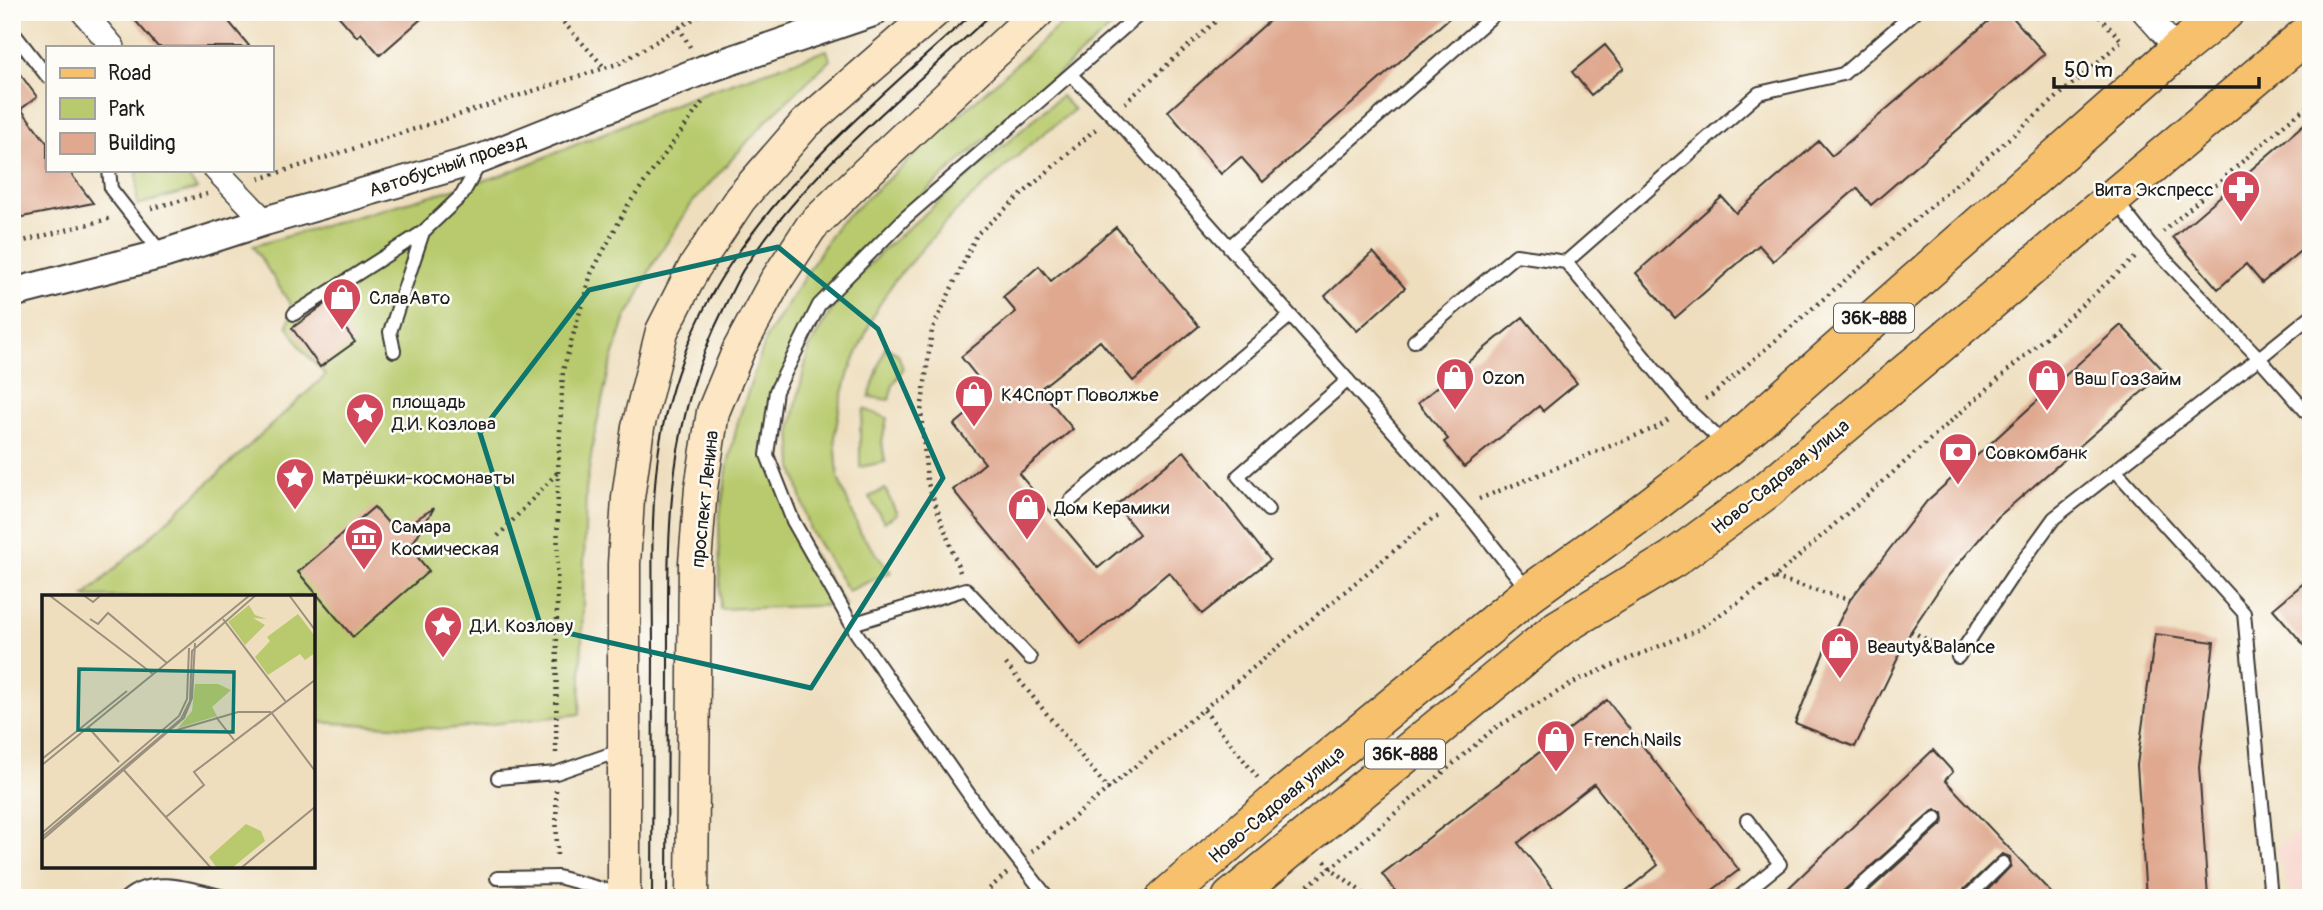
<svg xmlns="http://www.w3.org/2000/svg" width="2323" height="910" font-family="Pangolin,sans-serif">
	<rect width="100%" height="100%" fill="#fdfcf7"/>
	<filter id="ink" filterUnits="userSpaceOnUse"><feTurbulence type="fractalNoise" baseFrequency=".0143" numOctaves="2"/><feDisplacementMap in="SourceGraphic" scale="14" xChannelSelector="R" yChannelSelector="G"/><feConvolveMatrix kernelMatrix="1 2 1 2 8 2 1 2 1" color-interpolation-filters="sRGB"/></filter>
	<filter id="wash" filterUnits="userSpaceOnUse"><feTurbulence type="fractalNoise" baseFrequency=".00686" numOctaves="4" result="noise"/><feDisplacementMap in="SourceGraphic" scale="28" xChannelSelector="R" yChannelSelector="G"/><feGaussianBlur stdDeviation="1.57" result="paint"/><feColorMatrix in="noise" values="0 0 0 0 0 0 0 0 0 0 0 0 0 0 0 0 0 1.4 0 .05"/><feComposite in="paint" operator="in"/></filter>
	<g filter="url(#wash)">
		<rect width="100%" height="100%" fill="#eedebe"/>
		<path fill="#f7d1c9" d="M 2311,819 L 2311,898 L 2293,898 L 2276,850 Z"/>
		<path fill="#b8ca6d" stroke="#6a7344" stroke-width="2" d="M 1074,12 L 1128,12 L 850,259 L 804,330 L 772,414 L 775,468 L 790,518 L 845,605 L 720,609 L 719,521 L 728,464 L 738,421 L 767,336 L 838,224 Z
			M 827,50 L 830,60 L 769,118 L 692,203 L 652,266 L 634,305 L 626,317 L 609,370 L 594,437 L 586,490 L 580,714 L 448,729 L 313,722 L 313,597 L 84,597 L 326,375 L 302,350 L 287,325 L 294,310 L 253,246 L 502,175 L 694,96 Z
			M 1061,96 L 1074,110 L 1033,142 L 953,214 L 894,281 L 875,312 L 849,372 L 840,404 L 835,435 L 838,478 L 861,534 L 891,572 L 848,591 L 810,530 L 793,467 L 791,428 L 809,348 L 840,296 L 884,249 Z
			M 137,170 L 183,170 L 197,189 L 137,205 Z
			M 885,347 L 898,354 L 903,369 L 893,385 L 889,400 L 869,397 Z
			M 864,409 L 887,418 L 882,442 L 885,462 L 860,467 L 860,431 Z
			M 885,489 L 897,514 L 884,522 L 869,497 Z"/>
		<g id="blocks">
			<path fill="#dfa88f" d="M 128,12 L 221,12 L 250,47 L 158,47 Z
				M 335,12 L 429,12 L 380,55 L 361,33 L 357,37 Z
				M 1279,12 L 1456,12 L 1263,182 L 1241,157 L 1221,174 L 1168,111 Z
				M 1999,12 L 2008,12 L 2045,54 L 1871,205 L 1857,188 L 1773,261 L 1759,245 L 1675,318 L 1636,273 L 1722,197 L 1736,213 L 1819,141 L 1832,156 Z
				M 1605,45 L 1624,68 L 1591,95 L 1572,72 Z
				M 12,63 L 37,97 L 21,109 L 47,143 L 47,170 L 68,170 L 93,203 L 12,219 Z
				M 2311,118 L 2311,242 L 2262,283 L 2246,264 L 2218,289 L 2173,237 Z
				M 1116,227 L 1199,326 L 1133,381 L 1100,341 L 1040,389 L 1073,429 L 1019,474 L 1098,568 L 1139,534 L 1116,505 L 1184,451 L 1270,560 L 1202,614 L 1169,572 L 1081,645 L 953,490 L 985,463 L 954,425 L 991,394 L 961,357 L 1016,312 L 1003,297 L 1039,266 L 1051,281 Z
				M 1373,252 L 1405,288 L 1357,331 L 1325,296 Z
				M 327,303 L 355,342 L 320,367 L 292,328 Z
				M 1523,317 L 1577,383 L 1543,411 L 1539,406 L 1464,467 L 1444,442 L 1448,439 L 1418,403 L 1446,380 L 1439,372 L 1456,358 L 1463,366 Z
				M 2121,325 L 2165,372 L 1998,517 L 1948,576 L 1911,631 L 1855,747 L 1795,723 L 1826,647 L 1850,600 L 1927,501 Z
				M 374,507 L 396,532 L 434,508 L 410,548 L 429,571 L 353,637 L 298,572 Z
				M 2311,577 L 2311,653 L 2273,609 Z
				M 2155,634 L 2214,642 L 2199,767 L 2208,898 L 2146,898 L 2137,765 Z
				M 1607,700 L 1739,870 L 1702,898 L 1617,898 L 1658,865 L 1594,784 L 1518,843 L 1561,898 L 1401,898 L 1382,874 Z
				M 1933,750 L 1953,772 L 1945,780 L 2056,898 L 1980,898 L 2011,866 L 2010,857 L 2002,854 L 1961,892 L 1958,898 L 1861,898 L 1942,824 L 1944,820 L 1943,813 L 1935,809 L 1842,892 L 1839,898 L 1778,898 Z"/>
		</g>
	</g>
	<g filter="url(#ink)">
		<use href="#blocks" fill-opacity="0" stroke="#3c3934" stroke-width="2"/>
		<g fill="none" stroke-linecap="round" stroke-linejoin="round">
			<g stroke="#3c3934" stroke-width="16">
				<path id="service" d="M 12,31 L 47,76
					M 1071,75 L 1112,115 L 1474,522 L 1528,590
					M 109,170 L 111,189 L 162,254
					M 2116,201 L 2150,244 L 2259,358 L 2311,316
					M 1229,247 L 1497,12
					M 1566,262 L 1759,93 L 1843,74 L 1915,12
					M 294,314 L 423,232
					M 1414,341 L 1516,255 L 1566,262 L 1686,408 L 1725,444
					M 394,351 L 390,332 L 423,232 L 462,195 L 481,161
					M 2116,471 L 2244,613 L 2271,898
					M 1070,501 L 1290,316
					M 1268,510 L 1238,476 L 1348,380
					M 852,624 L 966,589 L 1030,658
					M 1958,657 L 2012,576 L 2054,518 L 2259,358 L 2311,417
					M 498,778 L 556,773 L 622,750
					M 497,878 L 558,877 L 624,895
					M 126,898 C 154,873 196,891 229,898
					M 1048,898 L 989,823 L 857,634 L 793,521 L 767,455 L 776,391 L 819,305 L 905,218 L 1142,12
					M 1738,898 L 1780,864 L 1747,820
					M 1848,898 L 1936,818
					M 1967,898 L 2003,863"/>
			</g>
			<g stroke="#3c3934" stroke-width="26">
				<path id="minor" d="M 83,12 L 113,47
					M 2144,12 L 2178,50
					M 216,170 L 265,221"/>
			</g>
			<g stroke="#3c3934" stroke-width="32">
				<path id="tertiary" d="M 12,293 L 163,254 L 265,221 L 483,158 L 703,70 L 873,12"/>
			</g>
			<g stroke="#3c3934" stroke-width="35">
				<path id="secondary" d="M 624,898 L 624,564 L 628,498 L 638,427 L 662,331 L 694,268 L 740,199 L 805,124 L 934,12
					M 692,898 L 695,563 L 701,488 L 713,412 L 739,349 L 775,282 L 811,227 L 866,173 L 1038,12"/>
			</g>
			<g stroke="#3c3934" stroke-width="40">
				<path id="primary" d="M 1165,898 L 1277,801 L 1531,592 L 1644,511 L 1728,447 L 2178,50 L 2225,12
					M 1231,898 L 1559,628 L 1673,559 L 1767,490 L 2311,31"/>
			</g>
			<path stroke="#3c3934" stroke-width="4.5" stroke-dasharray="2 5" stroke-linecap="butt" d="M 554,12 L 605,68
				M 679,27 L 690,47
				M 1125,103 L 1226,12
				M 259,179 L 620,63 L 705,12
				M 151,208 L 207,194
				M 2163,232 L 2287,122 L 2311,104
				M 12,244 L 112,218
				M 1705,399 L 1711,396 L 2122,41 L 2095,12
				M 1479,499 L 1660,426 L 1670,419
				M 498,536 L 558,472
				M 960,572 L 927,481 L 921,412 L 932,330 L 977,234 L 1098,127
				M 1775,578 L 1850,600
				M 1911,631 L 1944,649
				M 1006,664 L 1109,790
				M 1204,710 L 1258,778
				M 556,753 L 558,472 L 563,370 L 591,274 L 628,205 L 704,100
				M 556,790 L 557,858
				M 1032,852 L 1432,519 L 1442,515
				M 1325,861 L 1331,868 L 1369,898
				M 979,898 L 1007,873
				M 1291,898 L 1331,868 L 1495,728 L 1580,679 L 1696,631 L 1774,578 L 2136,257"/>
			<use href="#service" stroke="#fff" stroke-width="12"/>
			<use href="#minor" stroke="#fff" stroke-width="23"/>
			<use href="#tertiary" stroke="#fff" stroke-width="28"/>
			<use href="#secondary" stroke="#fce6c4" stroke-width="32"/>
			<use href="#primary" stroke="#f7c06c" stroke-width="37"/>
			<path stroke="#1c1c1c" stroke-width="2" d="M 652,898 C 652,817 653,735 653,654 C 653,591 650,527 657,464 C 664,398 692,321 729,266 C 794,167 887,91 974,12
				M 667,898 C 667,820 667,742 668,664 C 668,535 664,427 724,308 C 730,295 736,282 743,270 C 809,169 907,92 994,12"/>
		</g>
	</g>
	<path fill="none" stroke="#0f766e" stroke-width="5" stroke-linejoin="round" d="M 778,247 L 878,329 L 943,478 L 811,688 L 541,627 L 480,433 L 589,290 Z"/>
	<defs>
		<g id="pharmacy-pin" transform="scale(2.0125)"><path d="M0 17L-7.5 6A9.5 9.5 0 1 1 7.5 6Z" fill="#d1495b" stroke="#fdfcf7"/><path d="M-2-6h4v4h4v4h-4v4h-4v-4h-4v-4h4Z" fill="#fff"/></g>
		<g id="shop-pin" transform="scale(2.0125)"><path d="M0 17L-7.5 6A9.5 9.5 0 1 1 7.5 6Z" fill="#d1495b" stroke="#fdfcf7"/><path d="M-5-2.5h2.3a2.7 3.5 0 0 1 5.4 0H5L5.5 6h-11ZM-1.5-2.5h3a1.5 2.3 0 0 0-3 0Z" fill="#fff"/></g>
		<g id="sight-pin" transform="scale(2.0125)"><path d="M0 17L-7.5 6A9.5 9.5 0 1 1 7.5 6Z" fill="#d1495b" stroke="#fdfcf7"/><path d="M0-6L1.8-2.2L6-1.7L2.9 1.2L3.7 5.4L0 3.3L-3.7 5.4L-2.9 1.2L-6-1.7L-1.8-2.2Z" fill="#fff"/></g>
		<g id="bank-pin" transform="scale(2.0125)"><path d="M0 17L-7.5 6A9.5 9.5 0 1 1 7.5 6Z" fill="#d1495b" stroke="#fdfcf7"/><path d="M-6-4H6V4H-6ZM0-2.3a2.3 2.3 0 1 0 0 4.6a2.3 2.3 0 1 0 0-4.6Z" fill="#fff"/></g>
		<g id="museum-pin" transform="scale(2.0125)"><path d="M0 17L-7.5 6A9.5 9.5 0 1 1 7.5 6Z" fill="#d1495b" stroke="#fdfcf7"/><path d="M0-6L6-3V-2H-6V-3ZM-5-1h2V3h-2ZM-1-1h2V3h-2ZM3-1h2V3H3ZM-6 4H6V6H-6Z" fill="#fff"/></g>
	</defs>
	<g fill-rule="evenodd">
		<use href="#pharmacy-pin" x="2241" y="189"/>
		<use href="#shop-pin" x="342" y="297"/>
		<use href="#shop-pin" x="1455" y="377"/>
		<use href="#shop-pin" x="2047" y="378"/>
		<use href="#shop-pin" x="974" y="394"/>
		<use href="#sight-pin" x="365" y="412"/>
		<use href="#bank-pin" x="1958" y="452"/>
		<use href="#sight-pin" x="295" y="477"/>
		<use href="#shop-pin" x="1027" y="507"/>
		<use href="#museum-pin" x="364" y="537"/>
		<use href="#sight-pin" x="443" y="625"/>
		<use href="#shop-pin" x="1840" y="646"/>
		<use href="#shop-pin" x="1556" y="739"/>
	</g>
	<g text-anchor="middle" stroke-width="5" stroke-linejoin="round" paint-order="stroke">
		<g fill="#fdfcf7" stroke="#605f5e" stroke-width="2">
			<rect x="1834" y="303.5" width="80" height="29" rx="5"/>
			<rect x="1365" y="739.5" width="80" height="29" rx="5"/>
		</g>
		<g font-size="18" font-weight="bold" fill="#1c1c1c">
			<text x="1874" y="324">36К-888</text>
			<text x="1405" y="760">36К-888</text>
		</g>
		<g font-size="19" fill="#1c1c1c" stroke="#fdfcf7">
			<text transform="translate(447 165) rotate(-18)" y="7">Автобусный проезд</text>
			<text transform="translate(1780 476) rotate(-39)" y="7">Ново-Садовая улица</text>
			<text transform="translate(704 499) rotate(-84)" y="7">проспект Ленина</text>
			<text transform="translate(1276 804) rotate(-40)" y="7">Ново-Садовая улица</text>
		</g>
		<g font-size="19" fill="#1c1c1c" stroke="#fdfcf7" text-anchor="start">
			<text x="2214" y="196" text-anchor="end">Вита Экспресс</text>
			<text x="369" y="304">СлавАвто</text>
			<text x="1482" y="384">Ozon</text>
			<text x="2074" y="385">Ваш ГозЗайм</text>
			<text x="1001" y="401">К4Спорт Поволжье</text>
			<text x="392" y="408">площадь<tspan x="392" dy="22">Д.И. Козлова</tspan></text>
			<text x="1985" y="459">Совкомбанк</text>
			<text x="322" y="484">Матрёшки-космонавты</text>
			<text x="1054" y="514">Дом Керамики</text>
			<text x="391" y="533">Самара<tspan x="391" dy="22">Космическая</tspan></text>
			<text x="470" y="632">Д.И. Козлову</text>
			<text x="1867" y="653">Beauty&amp;Balance</text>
			<text x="1583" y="746">French Nails</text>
		</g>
	</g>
	<g transform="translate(42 595)">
		<rect width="273" height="273" fill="#eedebe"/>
		<path d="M 207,10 L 213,20 L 225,24 L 211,23 L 223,30 L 203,50 L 186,27 ZM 256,19 L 273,41 L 273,58 L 263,65 L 258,59 L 226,80 L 213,62 L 228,46 L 225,42 ZM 153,89 L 176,89 L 189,95 L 170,112 L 175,121 L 136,133 L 150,116 ZM 204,229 L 219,236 L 223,246 L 190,273 L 175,273 L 167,262 Z" fill="#b8ca6d"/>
		<path fill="none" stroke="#9a907d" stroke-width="2" d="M 7,0 L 111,79M 41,0 L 51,7 L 59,0M 247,0 L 273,35M 48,24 L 56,29 L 66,18 L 125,68M 181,24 L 244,107M 229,117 L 273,176M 174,122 L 192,145M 46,132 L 77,167M 128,137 L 196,117 L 229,117M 0,164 L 85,96M 0,170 L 208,0M 80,173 L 169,273M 124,222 L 162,190 L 152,177 L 273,85M 0,238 L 137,121 L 145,104 L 147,53M 0,242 L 139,124 L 148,106 L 150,56 L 214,0M 0,245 L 142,123 L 150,103 L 153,48M 199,273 L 273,212"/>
		<path fill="#0f766e" fill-opacity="0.15" stroke="#0f766e" stroke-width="3.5" d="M 37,74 L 192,77 L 191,137 L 36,135 Z"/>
		<rect width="273" height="273" fill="none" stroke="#1c1c1c" stroke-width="3.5"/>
	</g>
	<rect width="2323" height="910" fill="none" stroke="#fdfcf7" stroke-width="42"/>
	<rect x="46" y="46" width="228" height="126" fill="#fdfcf7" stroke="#a3a29f" stroke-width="2"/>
	<rect x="60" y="68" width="35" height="10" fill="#f7c06c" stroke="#a3a29f" stroke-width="2"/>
	<text x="108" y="80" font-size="21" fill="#1c1c1c">Road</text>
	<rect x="60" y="98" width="35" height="21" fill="#b8ca6d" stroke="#a3a29f" stroke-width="2"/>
	<text x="108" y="116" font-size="21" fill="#1c1c1c">Park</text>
	<rect x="60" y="133" width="35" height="21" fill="#dfa88f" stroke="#a3a29f" stroke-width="2"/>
	<text x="108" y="150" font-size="21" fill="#1c1c1c">Building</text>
	<path d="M2054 77v10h205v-10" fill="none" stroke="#1c1c1c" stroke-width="3.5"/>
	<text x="2064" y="77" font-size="21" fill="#1c1c1c" stroke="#fdfcf7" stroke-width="5" paint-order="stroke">50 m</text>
</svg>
